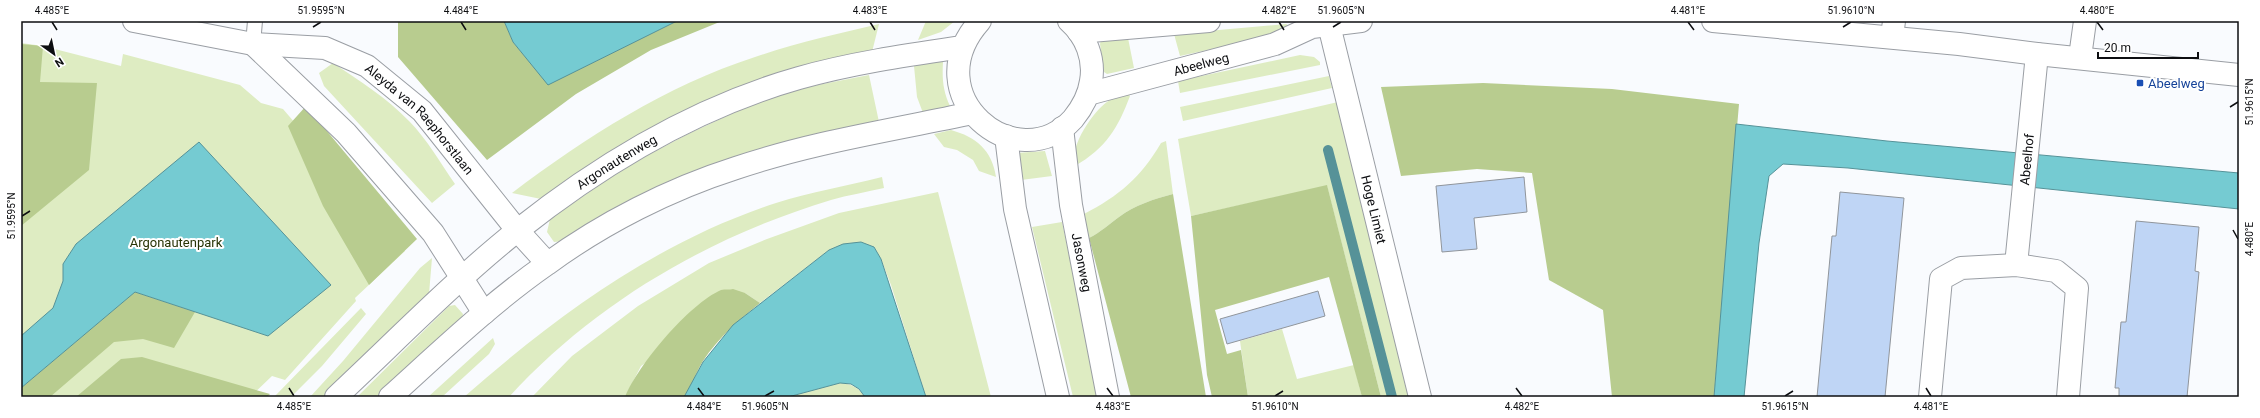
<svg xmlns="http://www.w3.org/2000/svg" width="2260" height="418" font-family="Roboto,sans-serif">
	<rect width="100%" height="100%" fill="#f9fbfe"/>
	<path fill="#deecc2" d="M 926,21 L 955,21 L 941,32 L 918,40 Z
		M 879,24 L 872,52 C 826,62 780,71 736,88 C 666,116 603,155 541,199 L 512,193 C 586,137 666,86 755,57 C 796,43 837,34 879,24 Z
		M 1286,24 L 1292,27 L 1289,32 L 1180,56 L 1174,34 Z
		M 1128,38 L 1134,68 L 1107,74 L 1104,72 L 1100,44 L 1101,40 Z
		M 21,43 L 43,46 L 121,66 L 123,54 L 240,85 L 261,103 L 283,109 L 405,251 L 355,298 L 356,301 L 285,380 L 272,376 L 250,397 L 21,397 Z
		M 1300,55 L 1314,57 L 1320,62 L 1320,65 L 1180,93 L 1178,81 Z
		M 941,60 L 943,62 C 942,79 943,91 950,106 L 923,113 L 917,97 L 914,66 Z
		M 333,63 C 360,81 387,98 409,121 C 427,139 441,164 455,184 L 432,203 L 324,86 L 319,73 Z
		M 869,75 L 879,122 L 810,136 L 719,162 L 635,201 L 565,241 L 554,242 L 547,232 L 550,219 L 627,166 L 688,134 L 744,108 L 797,89 Z
		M 1329,76 L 1332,88 L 1183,121 L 1180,107 Z
		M 1128,94 L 1130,96 C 1118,128 1106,148 1075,166 C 1068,148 1094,109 1110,100 C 1115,97 1122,96 1128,94 Z
		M 1338,102 L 1413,397 L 1381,397 L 1327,186 L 1191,216 L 1178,139 Z
		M 951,130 C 976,137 992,150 996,177 L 979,171 L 973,160 L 957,150 L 944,147 L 934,134 Z
		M 1166,141 L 1173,194 C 1154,199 1135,205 1119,217 C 1109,224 1101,232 1089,238 L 1084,214 C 1119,196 1141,177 1161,143 Z
		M 1045,151 L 1052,176 L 1021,180 L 1016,153 Z
		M 882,177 L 884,188 C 867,192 848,195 831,200 C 709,237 596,302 509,397 L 464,397 C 559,314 655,243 776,203 C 811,192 847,186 882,177 Z
		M 938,192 L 991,397 L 926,397 L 891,285 L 881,259 L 874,247 L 829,250 L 760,303 L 745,293 L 641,366 L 625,397 L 532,397 L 572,356 L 638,306 L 709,263 L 767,239 L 839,213 Z
		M 1062,222 L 1099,397 L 1073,397 L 1032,227 Z
		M 432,258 L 429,294 L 323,397 L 310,397 L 343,361 L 420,268 Z
		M 455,305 L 463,314 L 462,319 L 376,397 L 357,397 L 449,306 Z
		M 361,308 L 366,314 L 322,366 L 291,397 L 274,397 Z
		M 1282,329 L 1297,379 L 1354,365 L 1362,397 L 1248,397 L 1240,341 Z
		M 493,338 L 495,344 L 489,354 L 442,397 L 428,397 Z
		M 840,383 C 852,384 858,387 865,397 L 788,397 Z"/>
	<path fill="#b8cc8f" d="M 413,21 L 504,21 L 513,42 L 548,84 L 677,21 L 722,21 L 651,50 L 576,94 L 487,160 L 398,57 L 398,22 Z
		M 21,44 L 43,46 L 40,82 L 97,83 L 89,170 L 21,226 Z
		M 1483,83 L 1612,89 L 1739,104 L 1714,397 L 1612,397 L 1603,310 L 1549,280 L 1532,173 L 1477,169 L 1401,176 L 1381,87 Z
		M 306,106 L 417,239 L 369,285 L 323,206 L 288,126 Z
		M 1327,185 L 1381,397 L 1362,397 L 1329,277 L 1215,310 L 1227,354 L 1241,350 L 1248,397 L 1212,397 L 1207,375 L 1191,216 Z
		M 1173,194 L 1206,397 L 1131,397 L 1089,238 C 1101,232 1109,224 1119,217 C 1135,205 1154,199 1173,194 Z
		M 733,289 L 745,293 L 760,303 C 739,320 718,338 703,361 C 696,372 692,386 684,397 L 625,397 C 638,365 689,304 721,290 C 725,289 730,290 733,289 Z
		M 135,292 L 195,312 L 174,348 L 143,339 L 114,342 L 50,397 L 21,397 L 21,388 Z
		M 142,357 L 270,394 L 267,397 L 76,397 L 121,359 Z"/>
	<path fill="#75cbd2" stroke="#569298" d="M 504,21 L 677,21 L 548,85 L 513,42 Z
		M 1736,124 L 1887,141 L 2239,173 L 2239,209 L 1848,168 L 1783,164 L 1769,176 L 1759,243 L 1744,397 L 1714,397 Z
		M 199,142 L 331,285 L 268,336 L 135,292 L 21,388 L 21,336 L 53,308 L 63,281 L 63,264 L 76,244 Z
		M 861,242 L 874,247 L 881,259 L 926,397 L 865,397 L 859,389 L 851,384 L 840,383 L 788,397 L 684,397 L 703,362 L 733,325 L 829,250 L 843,244 Z"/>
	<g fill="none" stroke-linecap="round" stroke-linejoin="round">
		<path stroke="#569298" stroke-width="10" d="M 1328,150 L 1392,397"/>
	</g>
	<path fill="#bfd5f5" stroke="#90959b" d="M 1524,177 L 1527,212 L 1474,218 L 1477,249 L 1442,252 L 1436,186 Z
		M 1840,192 L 1904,198 L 1885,397 L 1817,397 L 1832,236 L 1836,236 Z
		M 2136,221 L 2199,227 L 2195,271 L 2199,272 L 2187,397 L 2119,397 L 2119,388 L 2115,388 L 2121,322 L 2126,322 Z
		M 1318,291 L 1325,316 L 1227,344 L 1220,319 Z"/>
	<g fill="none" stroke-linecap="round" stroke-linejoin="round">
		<g stroke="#9a9ea4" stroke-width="16">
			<path id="lane" d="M 253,44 L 255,21"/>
		</g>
		<g stroke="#9a9ea4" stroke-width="24">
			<g id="street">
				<path id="s1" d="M 134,21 L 253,44 L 325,48 L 367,66 L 422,111 L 517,230 L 547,263"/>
				<path id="s2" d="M 1328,21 L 1420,397"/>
				<path d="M 1892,37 L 1894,21"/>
				<path d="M 253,44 L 346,133 L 433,233 L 484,313"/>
				<path d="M 2080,57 L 2085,21"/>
				<path id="s3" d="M 2016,265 L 2037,54"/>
				<path d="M 1930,397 L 1941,279 L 1961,268 L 2016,265 L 2056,271 L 2077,288 L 2068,397"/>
			</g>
		</g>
		<g stroke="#9a9ea4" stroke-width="24">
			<g id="secondary">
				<path d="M 980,21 C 913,96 1017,180 1073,119 C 1082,108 1089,95 1091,81 C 1095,59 1086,36 1069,21"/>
				<path d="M 1713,21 L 1959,44 L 2037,54 L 2239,75"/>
				<path d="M 1079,32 L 1209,21"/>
				<path id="s4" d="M 1088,94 L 1275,44 L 1312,27 L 1361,21"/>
				<path id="s5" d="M 1062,128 L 1071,205 L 1108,397"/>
				<path d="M 1006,136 L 1015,209 L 1058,397"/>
				<path id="s6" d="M 336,397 C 396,341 454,281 518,230 C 601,164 697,107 799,78 C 852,63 908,55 962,47"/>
				<path d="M 390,397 C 441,351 491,303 547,264 C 603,223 670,189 736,168 C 813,142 893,130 972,113"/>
			</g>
		</g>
		<use href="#lane" stroke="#fff" stroke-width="14"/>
		<use href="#street" stroke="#fff" stroke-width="22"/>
		<use href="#secondary" stroke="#fff" stroke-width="22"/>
	</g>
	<path fill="none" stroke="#0d0e11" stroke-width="1.5" d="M 52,22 L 57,30M 461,22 L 466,30M 870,22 L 875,30M 1279,22 L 1284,30M 1688,22 L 1694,30M 2097,22 L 2103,30M 313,27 L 321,22M 1333,27 L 1341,22M 1843,27 L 1851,22M 2230,107 L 2238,102M 22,216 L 30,211M 2233,230 L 2238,239M 289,388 L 294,396M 698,388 L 704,396M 1107,388 L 1113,396M 1516,388 L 1522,396M 1926,388 L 1931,396M 765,396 L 774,391M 1275,396 L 1283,391M 1785,396 L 1793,391"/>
	<rect fill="#1a4fb4" stroke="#fff" stroke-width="1.5" x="2136" y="79" width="8" height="8" rx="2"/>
	<g text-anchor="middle" stroke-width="4" stroke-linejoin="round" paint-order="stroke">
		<g font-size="13" fill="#0d0e11" stroke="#fff">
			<text dy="5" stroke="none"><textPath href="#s4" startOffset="117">Abeelweg</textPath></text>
			<text dy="5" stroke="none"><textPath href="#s1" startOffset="314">Aleyda van Raephorstlaan</textPath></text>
			<text dy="5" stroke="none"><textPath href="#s3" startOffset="106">Abeelhof</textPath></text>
			<text dy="5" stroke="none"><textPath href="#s6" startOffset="367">Argonautenweg</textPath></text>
			<text dy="5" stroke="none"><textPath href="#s2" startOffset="194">Hoge Limiet</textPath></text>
			<text dy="5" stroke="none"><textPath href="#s5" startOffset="136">Jasonweg</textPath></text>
		</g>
		<g font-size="13" fill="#164399" stroke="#fff" text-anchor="start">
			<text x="2148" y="88">Abeelweg</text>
		</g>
		<g font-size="13" fill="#283406" stroke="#fff">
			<text x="176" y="247">Argonautenpark</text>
		</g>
	</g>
	<rect width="2260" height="418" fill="none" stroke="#ffffff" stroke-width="44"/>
	<g transform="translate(54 54) rotate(147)" stroke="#ffffff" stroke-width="3" paint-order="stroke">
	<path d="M0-3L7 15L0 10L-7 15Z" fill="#0d0e11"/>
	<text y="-6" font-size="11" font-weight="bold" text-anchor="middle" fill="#0d0e11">N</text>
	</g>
	<path d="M2098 52v6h100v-6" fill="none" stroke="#0d0e11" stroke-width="2"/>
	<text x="2104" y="52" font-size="12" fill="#0d0e11" stroke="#ffffff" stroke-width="3" paint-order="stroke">20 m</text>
	<rect x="22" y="22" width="2216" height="374" fill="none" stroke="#0d0e11" stroke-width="1.5"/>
	<g font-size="10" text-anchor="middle" fill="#0d0e11">
		<text x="52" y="14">4.485°E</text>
		<text x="321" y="14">51.9595°N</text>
		<text x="461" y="14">4.484°E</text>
		<text x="870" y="14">4.483°E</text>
		<text x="1279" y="14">4.482°E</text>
		<text x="1341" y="14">51.9605°N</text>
		<text x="1688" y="14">4.481°E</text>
		<text x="1851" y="14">51.9610°N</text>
		<text x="2097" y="14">4.480°E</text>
		<text transform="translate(2249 102) rotate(-90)" y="4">51.9615°N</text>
		<text transform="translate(11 216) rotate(-90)" y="4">51.9595°N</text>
		<text transform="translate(2249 239) rotate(-90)" y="4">4.480°E</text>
		<text x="294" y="410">4.485°E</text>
		<text x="704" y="410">4.484°E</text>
		<text x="765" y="410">51.9605°N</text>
		<text x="1113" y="410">4.483°E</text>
		<text x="1275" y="410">51.9610°N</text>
		<text x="1522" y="410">4.482°E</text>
		<text x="1785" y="410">51.9615°N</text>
		<text x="1931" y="410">4.481°E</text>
	</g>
</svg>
